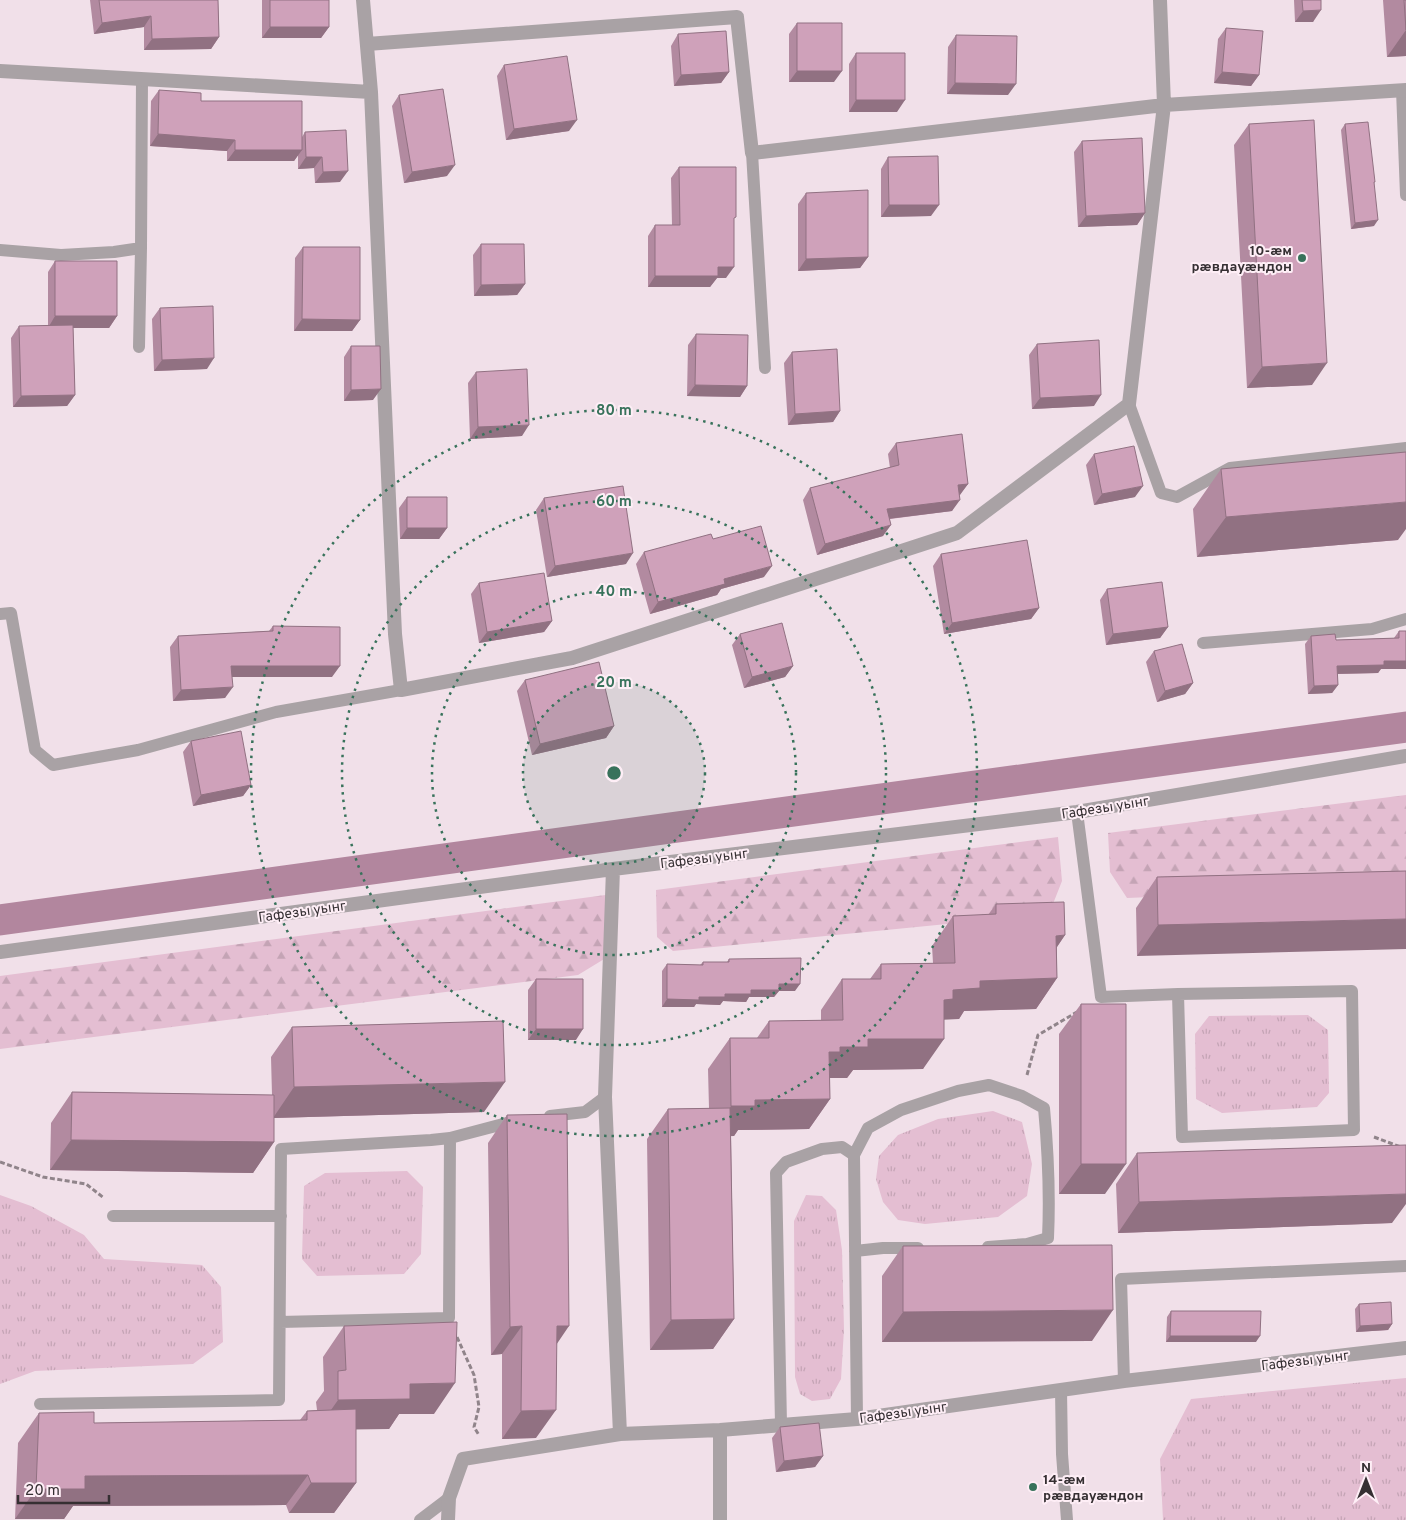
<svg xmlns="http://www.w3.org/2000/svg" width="1406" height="1520" font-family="Overpass,sans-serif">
	<defs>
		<pattern id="grass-tufts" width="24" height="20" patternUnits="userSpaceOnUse" patternTransform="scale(1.25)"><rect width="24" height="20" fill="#e4bed2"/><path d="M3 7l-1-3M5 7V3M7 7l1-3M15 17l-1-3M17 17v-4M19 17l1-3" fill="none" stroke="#c4a4b5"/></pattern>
		<pattern id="forest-firs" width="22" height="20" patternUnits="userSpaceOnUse" patternTransform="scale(1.25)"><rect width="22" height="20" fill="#e4bed2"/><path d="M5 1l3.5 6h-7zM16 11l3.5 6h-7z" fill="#c4a4b5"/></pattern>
	</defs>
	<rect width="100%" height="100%" fill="#f1e0e9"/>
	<path fill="url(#grass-tufts)" d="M 1308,1015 L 1328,1030 L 1329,1093 L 1317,1107 L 1222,1113 L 1196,1099 L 1195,1034 L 1209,1016 Z
		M 993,1111 L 1022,1122 L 1032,1164 L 1027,1196 L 998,1217 L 925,1224 L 898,1220 L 883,1202 L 876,1179 L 879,1156 L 898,1135 L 938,1119 Z
		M 407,1171 L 423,1187 L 421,1254 L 404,1274 L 317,1276 L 302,1259 L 304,1186 L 325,1173 Z
		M 0,1195 L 31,1206 L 84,1235 L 104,1259 L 202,1265 L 221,1287 L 223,1342 L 193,1364 L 35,1371 L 0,1384 Z
		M 806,1195 L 822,1196 L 836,1210 L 842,1250 L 844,1329 L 841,1379 L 830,1399 L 812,1401 L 800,1394 L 795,1377 L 794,1221 Z
		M 1406,1378 L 1406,1520 L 1163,1520 L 1160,1459 L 1191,1399 Z"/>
	<path fill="url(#forest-firs)" d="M 1406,795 L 1406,883 L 1397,887 L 1127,898 L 1110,872 L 1108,833 Z
		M 1058,837 L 1062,881 L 1049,914 L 673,951 L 657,937 L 656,890 Z
		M 613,894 L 614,953 L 578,975 L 0,1049 L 0,976 Z"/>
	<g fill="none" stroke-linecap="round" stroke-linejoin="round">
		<path stroke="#b2869e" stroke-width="31" d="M 0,920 L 1406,727"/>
		<path stroke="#90848a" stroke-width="3" stroke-dasharray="5 2.5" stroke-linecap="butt" d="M 1027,1075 L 1038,1035 L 1077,1012
			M 1374,1137 L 1406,1149
			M 0,1162 L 43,1177 L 86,1184 L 104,1198
			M 457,1337 L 474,1375 L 479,1407 L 474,1427 L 479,1435"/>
		<path stroke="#a9a2a5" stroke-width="12" d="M 1402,90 L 1406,195
			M 752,153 L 765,368
			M 0,250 L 61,255 L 114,252 L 141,248 L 142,79
			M 139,347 L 141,248
			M 1129,404 L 1161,493 L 1177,497 L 1230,468 L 1406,448
			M 0,614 L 11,613 L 35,750 L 53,765 L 138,750 L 276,712 L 401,690
			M 1203,643 L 1372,629 L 1406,619
			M 1077,812 L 1101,997 L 1178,994 L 1352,991 L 1354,1130 L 1182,1137 L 1178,994
			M 550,1116 L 585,1112 L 605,1097
			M 113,1216 L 281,1216
			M 855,1251 L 883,1248 L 918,1248
			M 280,1322 L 449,1318 L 450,1138
			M 1124,1381 L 1121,1279 L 1406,1266
			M 1061,1390 L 1062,1454 L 1067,1520
			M 40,1404 L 279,1400 L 281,1149 L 431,1140 L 450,1138 L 515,1121
			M 857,1419 L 854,1155 L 868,1128 L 901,1110 L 958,1091 L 989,1085 L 1022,1096 L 1044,1108 C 1048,1151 1050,1195 1048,1238 L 1027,1244 L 988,1247
			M 781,1424 L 776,1173 L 786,1162 L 822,1149 L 842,1147 L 854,1155
			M 420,1520 L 449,1498"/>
		<path stroke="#a9a2a5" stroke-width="14" d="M 363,0 L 371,92 L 395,634 L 401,690 L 572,658 L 957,533 L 1129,404 L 1164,105 L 1160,0
			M 367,44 L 737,17 L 752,153 L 1164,105 L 1406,90
			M 0,71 L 371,92
			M 613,869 L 605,1097 L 620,1434
			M 0,952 L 613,869 L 1077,812 L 1406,756
			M 448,1520 L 449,1498 L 463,1459 L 620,1434 L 720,1430 L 857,1419 L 1124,1381 L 1406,1348
			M 720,1520 L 720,1430"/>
	</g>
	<path fill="#b28aa0" d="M 90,0 L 218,0 L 219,37 L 211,49 L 144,50 L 144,27 L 94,34 Z
		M 262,0 L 329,0 L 329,27 L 321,38 L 262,38 Z
		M 1294,0 L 1321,0 L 1313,22 L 1295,22 Z
		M 1383,0 L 1406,0 L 1406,56 L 1387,57 Z
		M 797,23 L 834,82 L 789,82 L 789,34 Z
		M 1226,28 L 1259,75 L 1251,86 L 1214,83 L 1218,39 Z
		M 678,34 L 729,72 L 721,83 L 674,86 L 671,46 Z
		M 956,35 L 1008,95 L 947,94 L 948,47 Z
		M 856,53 L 897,112 L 849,112 L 849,64 Z
		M 504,65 L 569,131 L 506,140 L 497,76 Z
		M 159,90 L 201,101 L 302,137 L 305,132 L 340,182 L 315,183 L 314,168 L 298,169 L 298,155 L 294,161 L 227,161 L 227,151 L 150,146 L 151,101 Z
		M 399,95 L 447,176 L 404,183 L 392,106 Z
		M 1249,124 L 1312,385 L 1247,388 L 1234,145 Z
		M 1345,124 L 1374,184 L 1374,226 L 1351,229 L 1341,130 Z
		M 1082,141 L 1145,213 L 1137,225 L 1078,227 L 1074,152 Z
		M 888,157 L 931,216 L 881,217 L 881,169 Z
		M 679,167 L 734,220 L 726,278 L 717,278 L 710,287 L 648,287 L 648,236 L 655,225 L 672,225 L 671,178 Z
		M 806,193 L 868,257 L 860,268 L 798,271 L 798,204 Z
		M 481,244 L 525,284 L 517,295 L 474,296 L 473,255 Z
		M 303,247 L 360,320 L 352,331 L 294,331 L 295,258 Z
		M 55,261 L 117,316 L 109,328 L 73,328 L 75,395 L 67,406 L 13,407 L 11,338 L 19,326 L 48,326 L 48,272 Z
		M 160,308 L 207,369 L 154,371 L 152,319 Z
		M 696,334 L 747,386 L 740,397 L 687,396 L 688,345 Z
		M 1037,344 L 1094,406 L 1032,409 L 1029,355 Z
		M 351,346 L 373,400 L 344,401 L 344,357 Z
		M 792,352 L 840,411 L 833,422 L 788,425 L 784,363 Z
		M 476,372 L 522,436 L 470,439 L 468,383 Z
		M 896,443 L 968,484 L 959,495 L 952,511 L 890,519 L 883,536 L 817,555 L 803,500 L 810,488 L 890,468 L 888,454 Z
		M 1094,454 L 1135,497 L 1094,505 L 1086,465 Z
		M 1221,469 L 1398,540 L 1197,557 L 1193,509 Z
		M 407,497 L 447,528 L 439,539 L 400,539 L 399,508 Z
		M 544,498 L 626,564 L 547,577 L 536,510 Z
		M 713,539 L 764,577 L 721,589 L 717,595 L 650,614 L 636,564 L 644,552 Z
		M 941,554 L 1039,608 L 1031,619 L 944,634 L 933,566 Z
		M 479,583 L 552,621 L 544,632 L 479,643 L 471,594 Z
		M 1107,589 L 1168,627 L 1160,638 L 1106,645 L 1100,600 Z
		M 273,626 L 332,677 L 232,677 L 225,698 L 173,701 L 170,647 L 178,636 L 269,631 Z
		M 1399,631 L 1406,631 L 1378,673 L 1337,674 L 1338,685 L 1332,693 L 1308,694 L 1305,644 L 1311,636 L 1336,640 L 1394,638 Z
		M 740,634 L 793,666 L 785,677 L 744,688 L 732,645 Z
		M 1154,651 L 1193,683 L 1185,694 L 1157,702 L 1146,662 Z
		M 525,680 L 614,726 L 606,738 L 532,755 L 517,691 Z
		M 191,741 L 251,785 L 243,796 L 193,806 L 183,752 Z
		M 1406,871 L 1137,956 L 1136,908 L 1157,877 Z
		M 996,904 L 1065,935 L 1057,947 L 1057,978 L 1036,1009 L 964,1011 L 959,1019 L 944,1019 L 923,1069 L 853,1070 L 847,1078 L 830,1078 L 830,1099 L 809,1129 L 738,1130 L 734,1136 L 731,1136 L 734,1319 L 713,1349 L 650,1350 L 647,1139 L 668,1109 L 709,1108 L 708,1069 L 730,1038 L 757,1038 L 769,1021 L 821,1020 L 821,1010 L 842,979 L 870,979 L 881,964 L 933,963 L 932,946 L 953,916 L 988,915 Z
		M 729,959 L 795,991 L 779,991 L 774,997 L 749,997 L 746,1002 L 723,1001 L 720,1005 L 696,1004 L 694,1007 L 662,1007 L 662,971 L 667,964 L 700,965 L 703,962 L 727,962 Z
		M 536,979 L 576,1040 L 528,1040 L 528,990 Z
		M 1081,1004 L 1105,1194 L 1059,1194 L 1059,1034 Z
		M 292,1027 L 484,1112 L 274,1118 L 274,1142 L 253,1173 L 50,1170 L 51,1123 L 72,1092 L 272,1095 L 271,1057 Z
		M 507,1115 L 536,1438 L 502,1439 L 502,1354 L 491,1355 L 488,1143 Z
		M 1137,1153 L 1392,1223 L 1118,1233 L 1116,1184 Z
		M 903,1246 L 1092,1341 L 882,1342 L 882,1276 Z
		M 1359,1304 L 1392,1324 L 1388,1330 L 1356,1332 L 1355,1309 Z
		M 1171,1311 L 1256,1342 L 1166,1342 L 1167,1317 Z
		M 344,1326 L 434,1414 L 399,1414 L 389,1429 L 356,1429 L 356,1483 L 334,1513 L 289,1513 L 286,1505 L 73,1506 L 64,1519 L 15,1519 L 18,1443 L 39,1413 L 94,1423 L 300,1420 L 307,1411 L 317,1410 L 316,1402 L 324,1391 L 323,1357 Z
		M 780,1427 L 823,1456 L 815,1467 L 776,1472 L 772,1438 Z"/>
	<path fill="#917182" d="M 1321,10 L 1313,22 L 1295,22 L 1303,11 Z
		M 151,16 L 144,27 L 94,34 L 102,23 Z
		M 270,27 L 329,27 L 321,38 L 262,38 Z
		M 1406,30 L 1406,56 L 1387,57 Z
		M 219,37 L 211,49 L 144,50 L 152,39 Z
		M 797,71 L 842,71 L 834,82 L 789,82 Z
		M 729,72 L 721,83 L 674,86 L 681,75 Z
		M 1222,72 L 1259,75 L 1251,86 L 1214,83 Z
		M 955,83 L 1016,84 L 1008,95 L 947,94 Z
		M 856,100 L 905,100 L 897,112 L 849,112 Z
		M 577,120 L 569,131 L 506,140 L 514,129 Z
		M 158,134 L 235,140 L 227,151 L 150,146 Z
		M 235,150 L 302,150 L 294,161 L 227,161 Z
		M 306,157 L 322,157 L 314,168 L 298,169 Z
		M 455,165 L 447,176 L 404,183 L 412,172 Z
		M 348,171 L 340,182 L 315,183 L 323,172 Z
		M 889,205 L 939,205 L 931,216 L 881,217 Z
		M 1145,213 L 1137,225 L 1078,227 L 1086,216 Z
		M 1378,220 L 1374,226 L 1351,229 L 1355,223 Z
		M 868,257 L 860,268 L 798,271 L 806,259 Z
		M 718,267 L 734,267 L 726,278 L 717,278 L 710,287 L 648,287 L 655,276 Z
		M 525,284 L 517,295 L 474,296 L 481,285 Z
		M 55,316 L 117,316 L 109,328 L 48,328 Z
		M 302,319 L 360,320 L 352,331 L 294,331 Z
		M 214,358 L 207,369 L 154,371 L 162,360 Z
		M 1327,363 L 1312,385 L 1247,388 L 1262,367 Z
		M 695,385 L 747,386 L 740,397 L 687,396 Z
		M 381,389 L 373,400 L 344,401 L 351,390 Z
		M 75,395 L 67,406 L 13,407 L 21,396 Z
		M 1101,395 L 1094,406 L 1032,409 L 1040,398 Z
		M 840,411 L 833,422 L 788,425 L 795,414 Z
		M 529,425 L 522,436 L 470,439 L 478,427 Z
		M 968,484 L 960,495 L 950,496 L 958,485 Z
		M 1143,486 L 1135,497 L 1094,505 L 1102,494 Z
		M 960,500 L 952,511 L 879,520 L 887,509 Z
		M 1406,502 L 1406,529 L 1398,540 L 1197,557 L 1226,517 Z
		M 891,525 L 883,536 L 817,555 L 825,544 Z
		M 407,528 L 447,528 L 439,539 L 400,539 Z
		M 633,553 L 626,564 L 547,577 L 555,566 Z
		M 772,566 L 764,577 L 721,589 L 717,595 L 650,614 L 658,602 L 724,579 Z
		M 1039,608 L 1031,619 L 944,634 L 952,623 Z
		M 552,621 L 544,632 L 479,643 L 487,632 Z
		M 1168,627 L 1160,638 L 1106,645 L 1113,634 Z
		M 1384,661 L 1406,661 L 1406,669 L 1381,669 L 1378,673 L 1331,674 L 1337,666 Z
		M 231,666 L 340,666 L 332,677 L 224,677 Z
		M 793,666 L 785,677 L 744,688 L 752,677 Z
		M 1193,683 L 1185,694 L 1157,702 L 1165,691 Z
		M 1338,685 L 1332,693 L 1308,694 L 1314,686 Z
		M 233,687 L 225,698 L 173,701 L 181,690 Z
		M 614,726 L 606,738 L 532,755 L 540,744 Z
		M 251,785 L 243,796 L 193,806 L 201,795 Z
		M 1406,919 L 1406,949 L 1137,956 L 1158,925 Z
		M 1065,935 L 1044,966 L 1056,936 Z
		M 1057,978 L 1036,1009 L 964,1011 L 959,1019 L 938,1020 L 944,1000 L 953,990 L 980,981 Z
		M 779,984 L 800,984 L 795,991 L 779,991 L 774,997 L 749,997 L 746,1002 L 723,1001 L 720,1005 L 696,1004 L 694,1007 L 662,1007 L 667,999 L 725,994 L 751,990 Z
		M 536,1029 L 583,1029 L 576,1040 L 528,1040 Z
		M 868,1039 L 944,1039 L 923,1069 L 853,1070 L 847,1078 L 822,1078 L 829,1052 L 840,1047 Z
		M 505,1082 L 484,1112 L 273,1118 L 294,1087 Z
		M 830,1099 L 809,1129 L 738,1130 L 734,1136 L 710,1137 L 731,1106 L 755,1100 Z
		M 71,1140 L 274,1142 L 253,1173 L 50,1170 Z
		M 1081,1164 L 1126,1164 L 1105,1194 L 1059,1194 Z
		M 1406,1194 L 1406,1204 L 1392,1223 L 1118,1233 L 1139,1202 Z
		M 1113,1310 L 1092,1341 L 882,1342 L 903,1312 Z
		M 734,1319 L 713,1349 L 650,1350 L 671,1320 Z
		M 1392,1324 L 1388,1330 L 1356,1332 L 1360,1326 Z
		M 522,1326 L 502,1354 L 491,1355 L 510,1327 Z
		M 557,1326 L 569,1326 L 550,1354 Z
		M 1170,1336 L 1260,1336 L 1256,1342 L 1166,1342 Z
		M 455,1383 L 434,1414 L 399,1414 L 389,1429 L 317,1430 L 338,1400 L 410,1384 Z
		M 556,1410 L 536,1438 L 502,1439 L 521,1411 Z
		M 823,1456 L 815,1467 L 776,1472 L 784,1461 Z
		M 308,1475 L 286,1505 L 73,1506 L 64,1519 L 15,1519 L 36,1489 L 85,1476 Z
		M 311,1483 L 356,1483 L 334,1513 L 289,1513 Z"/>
	<path fill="#cfa1ba" stroke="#917182" d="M 99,0 L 218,0 L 219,37 L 152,39 L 151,16 L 102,23 Z
		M 270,0 L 329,0 L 329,27 L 270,27 Z
		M 1302,0 L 1321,0 L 1321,10 L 1303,11 Z
		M 1404,0 L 1406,0 L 1406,30 Z
		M 797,23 L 842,23 L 842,71 L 797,71 Z
		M 1226,28 L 1263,31 L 1259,75 L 1222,72 Z
		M 726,31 L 729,72 L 681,75 L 678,34 Z
		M 956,35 L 1017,36 L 1016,84 L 955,83 Z
		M 856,53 L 905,53 L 905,100 L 856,100 Z
		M 567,56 L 577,120 L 514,129 L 504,65 Z
		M 443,89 L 455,165 L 412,172 L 399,95 Z
		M 159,90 L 201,93 L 201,101 L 302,101 L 302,150 L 235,150 L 235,140 L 158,134 Z
		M 1314,120 L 1327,363 L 1262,367 L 1249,124 Z
		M 1368,122 L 1375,182 L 1374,182 L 1378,220 L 1355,223 L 1345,124 Z
		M 346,130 L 348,171 L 323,172 L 322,157 L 306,157 L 305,132 Z
		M 1142,138 L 1145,213 L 1086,216 L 1082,141 Z
		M 938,156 L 939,205 L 889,205 L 888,157 Z
		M 679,167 L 736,167 L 736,217 L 734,218 L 734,267 L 718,267 L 718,276 L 655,276 L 655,225 L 680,225 Z
		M 868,190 L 868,257 L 806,259 L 806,193 Z
		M 481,244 L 524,244 L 525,284 L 481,285 Z
		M 303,247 L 360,247 L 360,320 L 302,319 Z
		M 55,261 L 117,261 L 117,316 L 55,316 Z
		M 213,306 L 214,358 L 162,360 L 160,308 Z
		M 73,325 L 75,395 L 21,396 L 19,326 Z
		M 696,334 L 748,335 L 747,386 L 695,385 Z
		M 1099,340 L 1101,395 L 1040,398 L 1037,344 Z
		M 351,346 L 380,346 L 381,389 L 351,390 Z
		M 837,349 L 840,411 L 795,414 L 792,352 Z
		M 527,369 L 529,425 L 478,427 L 476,372 Z
		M 962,434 L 968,484 L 958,485 L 960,500 L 887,509 L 891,525 L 825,544 L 810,488 L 899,465 L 896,443 Z
		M 1134,446 L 1143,486 L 1102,494 L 1094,454 Z
		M 1406,452 L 1406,502 L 1226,517 L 1221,469 Z
		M 623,486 L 633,553 L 555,566 L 544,498 Z
		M 407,497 L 447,497 L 447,528 L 407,528 Z
		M 761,526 L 772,566 L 724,579 L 725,584 L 658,602 L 644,552 L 711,534 L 713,539 Z
		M 1027,540 L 1039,608 L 952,623 L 941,554 Z
		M 544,573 L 552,621 L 487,632 L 479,583 Z
		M 1162,582 L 1168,627 L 1113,634 L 1107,589 Z
		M 782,623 L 793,666 L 752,677 L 740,634 Z
		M 273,626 L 340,627 L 340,666 L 231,666 L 233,687 L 181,690 L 178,636 L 273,631 Z
		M 1399,631 L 1406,631 L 1406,661 L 1384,661 L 1384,665 L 1337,666 L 1338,685 L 1314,686 L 1311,636 L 1335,634 L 1336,640 L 1399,638 Z
		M 1182,644 L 1193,683 L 1165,691 L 1154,651 Z
		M 599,662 L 614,726 L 540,744 L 525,680 Z
		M 241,731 L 251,785 L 201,795 L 191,741 Z
		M 1406,871 L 1406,919 L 1158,925 L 1157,877 Z
		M 1064,902 L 1065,935 L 1056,936 L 1057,978 L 980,981 L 980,988 L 953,990 L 953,999 L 944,1000 L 944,1039 L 868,1039 L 868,1047 L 840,1047 L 840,1052 L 829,1052 L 830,1099 L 755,1100 L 755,1106 L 731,1106 L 730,1038 L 769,1038 L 769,1021 L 843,1020 L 842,979 L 881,979 L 881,964 L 955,963 L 953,916 L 996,914 L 996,904 Z
		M 801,958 L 800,984 L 779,984 L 779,990 L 751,990 L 751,994 L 725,994 L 725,997 L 699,997 L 699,1000 L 667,999 L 667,964 L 703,965 L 703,962 L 729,962 L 729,959 Z
		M 536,979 L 583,979 L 583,1029 L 536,1029 Z
		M 1081,1004 L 1126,1004 L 1126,1164 L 1081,1164 Z
		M 503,1021 L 505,1082 L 294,1087 L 292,1027 Z
		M 72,1092 L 274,1095 L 274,1142 L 71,1140 Z
		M 730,1108 L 734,1319 L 671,1320 L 668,1109 Z
		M 567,1114 L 569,1326 L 557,1326 L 556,1410 L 521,1411 L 522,1326 L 510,1327 L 507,1115 Z
		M 1406,1145 L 1406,1194 L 1139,1202 L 1137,1153 Z
		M 1112,1245 L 1113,1310 L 903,1312 L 903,1246 Z
		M 1391,1302 L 1392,1324 L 1360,1326 L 1359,1304 Z
		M 1171,1311 L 1261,1311 L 1260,1336 L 1170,1336 Z
		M 457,1322 L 455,1383 L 410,1384 L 410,1399 L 338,1400 L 338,1371 L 346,1370 L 344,1326 Z
		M 356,1409 L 356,1483 L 311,1483 L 308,1475 L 85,1476 L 85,1489 L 36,1489 L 39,1413 L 94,1412 L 94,1423 L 307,1420 L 307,1411 Z
		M 819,1423 L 823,1456 L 784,1461 L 780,1427 Z"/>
	<circle cx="614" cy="773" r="91" fill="#38725b" fill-opacity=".12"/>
	<g fill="none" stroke="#38725b" stroke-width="2.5" stroke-dasharray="2.5 5">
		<circle cx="614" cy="773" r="91"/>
		<circle cx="614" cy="773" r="182"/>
		<circle cx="614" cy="773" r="272"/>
		<circle cx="614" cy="773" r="363"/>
	</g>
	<g fill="#38725b" stroke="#feeef6" stroke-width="2">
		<circle cx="1302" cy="258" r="5"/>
		<circle cx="1033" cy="1487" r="5"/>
	</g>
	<g text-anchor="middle" stroke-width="4" stroke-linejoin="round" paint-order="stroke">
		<g font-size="14" font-weight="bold" fill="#352f32" stroke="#feeef6" text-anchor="end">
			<text x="1292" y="255">10-æм<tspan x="1292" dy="16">рӕвдауӕндон</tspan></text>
			<text x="1043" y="1484" text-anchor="start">14-æм<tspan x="1043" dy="16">рӕвдауӕндон</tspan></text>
		</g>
		<g font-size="14" fill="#352f32" stroke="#feeef6">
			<text transform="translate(1105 807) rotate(-9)" y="5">Гафезы уынг</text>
			<text transform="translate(704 858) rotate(-7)" y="5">Гафезы уынг</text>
			<text transform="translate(302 911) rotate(-8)" y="5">Гафезы уынг</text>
			<text transform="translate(1305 1360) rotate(-7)" y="5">Гафезы уынг</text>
			<text transform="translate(903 1412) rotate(-8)" y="5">Гафезы уынг</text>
		</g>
	</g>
	<circle cx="614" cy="773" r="8" fill="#38725b" stroke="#feeef6" stroke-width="2.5"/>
	<g font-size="15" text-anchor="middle" font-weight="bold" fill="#38725b" stroke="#feeef6" stroke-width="4" stroke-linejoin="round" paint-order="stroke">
		<text x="614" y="415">80 m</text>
		<text x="614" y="506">60 m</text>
		<text x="614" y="596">40 m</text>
		<text x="614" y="687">20 m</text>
	</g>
	<g transform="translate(1366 1480)" stroke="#feeef6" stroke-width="4" paint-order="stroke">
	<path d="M0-4L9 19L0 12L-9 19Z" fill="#352f32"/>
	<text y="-8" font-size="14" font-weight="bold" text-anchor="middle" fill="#352f32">N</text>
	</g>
	<path d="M18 1495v8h91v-8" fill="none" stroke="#352f32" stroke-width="2.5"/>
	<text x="25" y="1495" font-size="15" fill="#352f32" stroke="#feeef6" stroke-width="4" paint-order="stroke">20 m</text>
</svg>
